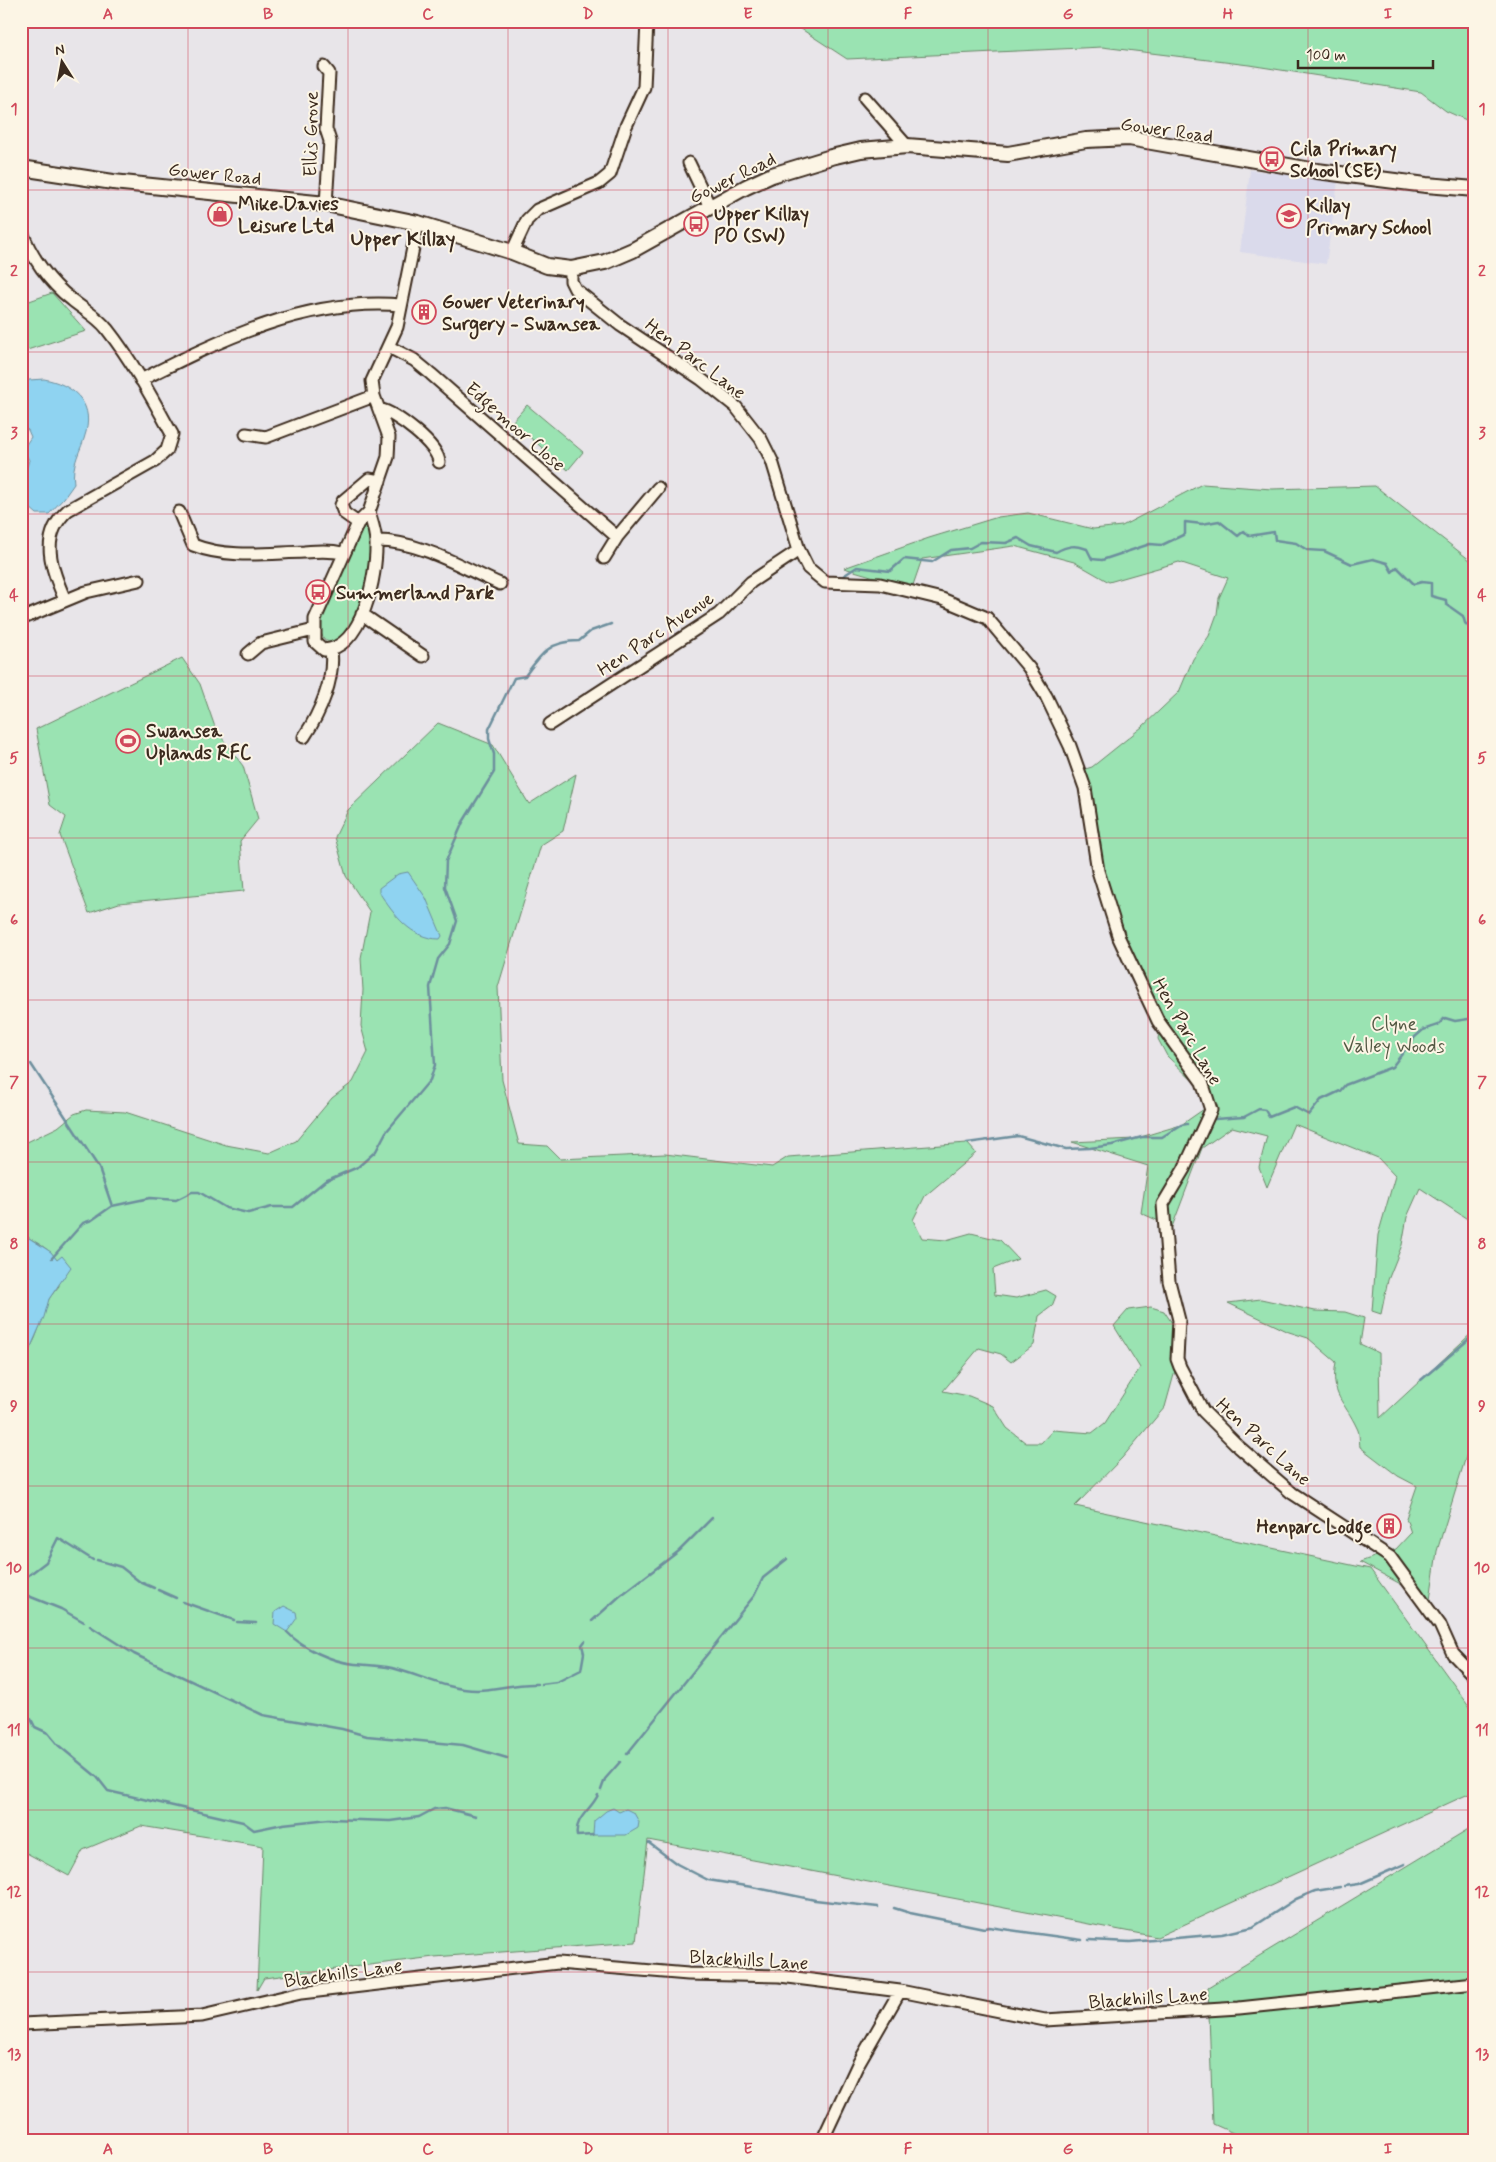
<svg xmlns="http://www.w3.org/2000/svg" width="1496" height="2162" font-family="Mynerve,sans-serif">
	<rect width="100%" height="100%" fill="#e8e5e9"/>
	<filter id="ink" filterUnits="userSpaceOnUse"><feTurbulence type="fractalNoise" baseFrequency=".02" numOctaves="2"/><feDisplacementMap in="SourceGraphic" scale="10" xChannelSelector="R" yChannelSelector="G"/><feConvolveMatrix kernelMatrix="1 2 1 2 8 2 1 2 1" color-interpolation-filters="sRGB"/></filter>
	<g filter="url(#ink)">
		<path fill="#dadaeb" d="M 1250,170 L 1338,181 L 1326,264 L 1240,252 Z"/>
		<path fill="#9ae3b2" stroke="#6a8668" d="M 789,21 L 1475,21 L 1475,124 L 1446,111 L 1421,92 L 1249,65 L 1102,47 L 847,59 Z
			M 52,293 L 86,331 L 21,352 L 21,304 Z
			M 527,405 L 583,452 L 568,470 L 512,422 Z
			M 1202,484 L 1272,489 L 1375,486 L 1475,564 L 1475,1224 L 1420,1188 L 1407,1217 L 1402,1245 L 1388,1280 L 1381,1314 L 1372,1311 L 1378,1235 L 1395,1176 L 1378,1158 L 1294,1124 L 1267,1187 L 1259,1167 L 1267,1136 L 1232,1127 L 1202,1148 L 1172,1227 L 1141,1213 L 1148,1166 L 1072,1142 L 1134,1139 L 1181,1125 L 1204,1109 L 1197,1085 L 1167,1056 L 1158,1039 L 1159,1032 L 1154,1005 L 1130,955 L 1107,884 L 1082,770 L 1092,767 L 1142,727 L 1179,692 L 1193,659 L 1209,636 L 1217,614 L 1219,598 L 1228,578 L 1179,562 L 1109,582 L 1074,562 L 1014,546 L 922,559 L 912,588 L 844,568 L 929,538 L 998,517 L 1028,513 L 1093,529 L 1122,526 Z
			M 366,524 C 374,531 372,546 371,557 C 369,572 368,588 363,602 C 356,619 324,669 319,622 L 361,526 Z
			M 182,658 L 200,684 L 216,730 L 243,766 L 258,819 L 240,841 L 244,891 L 119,903 L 89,913 L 60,835 L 66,817 L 50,805 L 36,729 Z
			M 438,723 L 493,745 L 529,804 L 576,774 L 563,831 L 541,845 L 498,987 L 502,1080 L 519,1144 L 547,1146 L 560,1159 L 665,1154 L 772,1167 L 788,1157 L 967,1143 L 976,1153 L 925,1196 L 913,1220 L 922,1238 L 946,1240 L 971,1233 L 1000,1240 L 1018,1259 L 993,1269 L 995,1295 L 1016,1298 L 1046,1290 L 1056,1296 L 1052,1306 L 1039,1316 L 1034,1345 L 1011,1362 L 1001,1354 L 979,1348 L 943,1391 L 969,1396 L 993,1406 L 1007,1428 L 1026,1443 L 1041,1443 L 1053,1430 L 1092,1433 L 1105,1423 L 1140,1368 L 1114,1326 L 1128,1310 L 1151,1307 L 1164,1311 L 1174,1326 L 1175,1371 L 1165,1407 L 1122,1458 L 1075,1506 L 1370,1569 L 1475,1714 L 1475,1791 L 1157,1937 L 648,1840 L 636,1942 L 434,1957 L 264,1978 L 257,1990 L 263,1846 L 141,1826 L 83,1850 L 69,1876 L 21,1850 L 21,1358 C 39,1343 39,1319 49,1299 C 51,1295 56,1290 59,1286 C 56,1248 52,1253 21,1233 L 21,1145 L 58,1127 L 74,1114 L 86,1110 L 125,1112 L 226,1145 L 269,1153 L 296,1141 L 332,1098 L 353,1082 L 368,1052 L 361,1026 L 363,990 L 361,958 L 370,912 L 346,876 L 335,837 L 348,810 Z
			M 1261,1299 L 1315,1311 L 1345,1312 L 1364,1318 L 1360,1344 L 1379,1353 L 1380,1418 L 1475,1330 L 1475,1447 L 1468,1450 L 1437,1551 L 1430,1600 L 1360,1562 L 1396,1549 L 1411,1533 L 1406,1518 L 1417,1486 L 1398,1476 L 1360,1447 C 1359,1441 1360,1433 1357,1428 C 1344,1400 1330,1396 1336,1362 L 1308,1338 L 1289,1332 L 1228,1303 Z
			M 1475,1825 L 1475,2141 L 1251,2141 L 1213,2124 L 1208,1987 Z"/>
		<path fill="#8fd3f1" stroke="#6d8f9d" d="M 44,379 C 71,384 94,401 86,432 C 81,452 71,462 74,484 L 64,498 L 49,514 L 37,514 L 21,500 L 21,476 L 25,474 L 29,460 L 23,449 L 31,437 L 28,430 L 21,426 L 21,385 L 29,380 Z
			M 408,872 L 426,898 L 442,936 L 440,939 C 411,939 394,915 379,892 L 379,888 L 398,874 Z
			M 21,1233 L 51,1252 L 57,1260 L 62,1256 L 71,1267 L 49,1299 L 44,1317 L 29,1351 L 21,1358 Z
			M 284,1606 L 296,1612 L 297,1618 L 287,1632 L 274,1624 L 275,1612 Z
			M 613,1808 L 619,1812 L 626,1809 L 634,1813 L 639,1822 L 638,1828 L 626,1835 L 593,1835 L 594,1821 L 606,1811 Z"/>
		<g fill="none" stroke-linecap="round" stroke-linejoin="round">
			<path stroke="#6d8f9d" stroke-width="2.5" d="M 840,578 L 857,567 L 890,571 L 904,559 L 932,562 L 951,550 L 970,548 L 981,542 L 1006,543 L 1018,538 L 1031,546 L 1056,552 C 1067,546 1075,544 1087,549 L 1092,559 L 1102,560 L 1150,544 L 1162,545 L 1185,534 L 1185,522 L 1202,524 L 1219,521 L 1238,536 L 1244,531 L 1249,536 L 1274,532 L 1275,540 L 1296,543 L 1307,550 L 1324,551 L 1352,564 L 1373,559 L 1387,563 L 1392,572 L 1397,567 L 1414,584 L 1422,582 L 1431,583 L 1431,596 L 1446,600 L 1446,604 L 1463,616 L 1465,623 L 1475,633
				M 31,1064 L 99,1168 L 112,1206
				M 1215,1119 L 1244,1117 L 1259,1109 L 1265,1110 L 1269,1117 L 1294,1107 L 1309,1115 L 1321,1100 L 1340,1091 L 1345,1085 L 1392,1067 L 1415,1037 L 1423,1030 L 1438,1025 L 1445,1018 L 1455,1021 L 1475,1018
				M 967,1143 L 1018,1136 L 1066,1149 L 1090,1148 L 1112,1145 L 1142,1137 L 1162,1137 L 1181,1125 L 1187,1124
				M 52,1258 L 83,1223 L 92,1220 L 112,1206 L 150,1198 L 176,1200 L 192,1192 L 199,1192 L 226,1208 L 248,1213 L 272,1207 L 293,1207 L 325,1181 L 358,1167 L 376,1151 L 386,1132 L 430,1080 L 435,1065 L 430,987 L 438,959 L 450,944 L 457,921 L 445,887 L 446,861 L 463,822 L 494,772 L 494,754 L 489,739 L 489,729 L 514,678 L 525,676 C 541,654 549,641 579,641 L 591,631 L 611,624
				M 1421,1380 L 1475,1334
				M 97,1560 L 121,1567 L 140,1582 L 154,1588
				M 21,1581 L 46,1562 L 58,1538 L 93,1560
				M 158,1590 L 176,1598
				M 21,1593 L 61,1609 L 84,1622
				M 183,1602 L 234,1620
				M 592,1621 L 620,1596 L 679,1551 L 712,1518
				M 237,1622 L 256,1623
				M 90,1626 L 134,1654 L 263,1715 L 342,1729 L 367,1736 L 463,1745 L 507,1758
				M 287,1632 C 302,1648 332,1662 355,1664 C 367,1665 380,1665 392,1668 C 420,1675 448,1690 477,1690 C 497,1690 515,1683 537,1684
				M 541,1684 L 557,1682 L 581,1670 L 584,1653 L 582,1645 L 585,1641
				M 21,1711 L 31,1719 L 35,1727 L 48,1733 L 58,1745 L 97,1777 L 108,1791 L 243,1822 L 254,1830 L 283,1824 L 329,1819 L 390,1821 L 419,1817 L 434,1809 L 445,1808 L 476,1816
				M 627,1754 L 754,1596 L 763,1578 L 787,1559
				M 601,1790 L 605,1779 L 620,1762
				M 593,1835 L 577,1836 C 574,1818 591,1810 598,1795
				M 649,1843 L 677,1864 L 708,1880 L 752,1887 L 815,1900 L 878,1907
				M 1345,1886 L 1359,1884 L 1405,1864
				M 894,1908 L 910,1913 L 984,1928 L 989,1927 L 1082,1940
				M 1089,1940 L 1130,1942 L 1222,1934 L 1253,1927 L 1296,1899 L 1315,1891 L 1340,1887"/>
			<g stroke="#3b2a1e" stroke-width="15">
				<path id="minor" d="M 324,67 L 329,73 L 326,129 L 330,141 L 326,204
					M 865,98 L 907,146
					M 689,163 L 710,207
					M 21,229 C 30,256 50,283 72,300 C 84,310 98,317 107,329 C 133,362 152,398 172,434 L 167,450 L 155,461 L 68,510 C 38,537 52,569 65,600
					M 512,252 L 527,220 L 537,210 L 599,183 L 610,174 L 626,126 L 644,87 L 647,21
					M 571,269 L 571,281 L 575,289 L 620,325 L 701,379 L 736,407 L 761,439 L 772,461 L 799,550 L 808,568 L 825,582 L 880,584 L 942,599 L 987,618 L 1029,668 L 1046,696 L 1070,746 L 1085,788 L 1098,871 L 1119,938 L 1158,1021 L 1202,1082 L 1211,1110 L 1184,1169 L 1163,1204 L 1169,1281 L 1179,1320 L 1177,1359 L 1180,1367 L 1203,1411 L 1239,1447 L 1292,1493 L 1390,1557 L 1440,1625 L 1453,1654 L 1475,1677
					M 389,347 L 414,360 L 431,374 L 617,537
					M 141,380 C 222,339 308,297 401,305
					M 379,409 C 396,413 438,445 439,462
					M 246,434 L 266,437 L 374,396
					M 179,512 L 193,545 C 228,559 268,553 304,552 C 317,551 330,550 343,553
					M 369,512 C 372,522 376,533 376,543 C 377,575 363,648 324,650 L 315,642 L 315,619 L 358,523 L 369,512 L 388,457 L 389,437 L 374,396 L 372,381 L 397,327 L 418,223
					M 358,523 L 344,513 L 341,505 L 343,501 L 369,479 L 380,481
					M 376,541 C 418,540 463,568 500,584
					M 604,558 L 617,537 L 658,488
					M 362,614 L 423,656
					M 21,619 L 86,592 L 139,580
					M 248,654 L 261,643 L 314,630
					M 550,724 L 719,614 L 751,582 L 799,550
					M 304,737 C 320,713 335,679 331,650
					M 21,2024 L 202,2016 L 301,1993 L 558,1963 L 688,1974 L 780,1976 L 900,1991 L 1045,2020 L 1239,2008 L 1475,1983
					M 822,2141 L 858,2064 L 900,1991"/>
			</g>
			<g stroke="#3b2a1e" stroke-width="18">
				<path id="major" d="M 21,168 L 113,182 L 326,204 L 418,223 L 512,252 L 547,266 L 571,269 L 605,262 L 633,250 L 746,187 L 772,175 L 831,157 L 861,150 L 907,146 L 1008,154 L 1086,140 L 1129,138 L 1317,171 L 1426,185 L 1475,189"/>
			</g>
			<use href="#minor" stroke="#fcf5e5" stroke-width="11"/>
			<use href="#major" stroke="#fcf5e5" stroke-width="14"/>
		</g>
	</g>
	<path fill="none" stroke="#d1495b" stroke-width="1" stroke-opacity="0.55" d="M 188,21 L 188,2141M 348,21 L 348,2141M 508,21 L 508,2141M 668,21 L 668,2141M 828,21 L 828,2141M 988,21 L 988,2141M 1148,21 L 1148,2141M 1308,21 L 1308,2141M 21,190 L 1475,190M 21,352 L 1475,352M 21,514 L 1475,514M 21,676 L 1475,676M 21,838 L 1475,838M 21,1000 L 1475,1000M 21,1162 L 1475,1162M 21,1324 L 1475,1324M 21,1486 L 1475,1486M 21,1648 L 1475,1648M 21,1810 L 1475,1810M 21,1972 L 1475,1972"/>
	<defs>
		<g id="bus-ring" transform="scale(1.25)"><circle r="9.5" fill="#fcf5e5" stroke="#d1495b" stroke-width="1.5"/><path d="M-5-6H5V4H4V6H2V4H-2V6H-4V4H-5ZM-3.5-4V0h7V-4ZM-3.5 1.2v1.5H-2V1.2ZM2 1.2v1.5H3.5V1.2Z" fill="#d1495b"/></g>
		<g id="shop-ring" transform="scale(1.25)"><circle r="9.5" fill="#fcf5e5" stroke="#d1495b" stroke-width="1.5"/><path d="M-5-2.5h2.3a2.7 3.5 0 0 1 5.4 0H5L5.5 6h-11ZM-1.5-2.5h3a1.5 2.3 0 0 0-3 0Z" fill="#d1495b"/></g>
		<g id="school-ring" transform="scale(1.25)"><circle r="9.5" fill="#fcf5e5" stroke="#d1495b" stroke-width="1.5"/><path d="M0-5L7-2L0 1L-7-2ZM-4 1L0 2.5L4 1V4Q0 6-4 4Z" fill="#d1495b"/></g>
		<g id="building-ring" transform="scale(1.25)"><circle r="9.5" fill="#fcf5e5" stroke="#d1495b" stroke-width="1.5"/><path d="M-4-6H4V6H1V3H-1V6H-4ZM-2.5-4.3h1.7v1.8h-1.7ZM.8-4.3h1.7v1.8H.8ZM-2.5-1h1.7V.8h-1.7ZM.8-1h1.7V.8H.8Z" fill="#d1495b"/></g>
		<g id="stadium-ring" transform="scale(1.25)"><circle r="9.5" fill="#fcf5e5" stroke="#d1495b" stroke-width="1.5"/><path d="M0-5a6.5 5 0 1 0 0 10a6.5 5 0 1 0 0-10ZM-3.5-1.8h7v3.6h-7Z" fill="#d1495b"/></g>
	</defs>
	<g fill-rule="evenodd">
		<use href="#bus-ring" x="1272" y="159"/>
		<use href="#shop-ring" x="220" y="214"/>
		<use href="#school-ring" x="1289" y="216"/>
		<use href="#bus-ring" x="696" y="224"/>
		<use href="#building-ring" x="424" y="312"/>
		<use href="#bus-ring" x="318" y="592"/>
		<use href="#stadium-ring" x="128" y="741"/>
		<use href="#building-ring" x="1389" y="1526"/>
	</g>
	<g text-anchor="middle" stroke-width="4" stroke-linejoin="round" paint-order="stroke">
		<g font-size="19" fill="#3b2a1e" stroke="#fcf5e5">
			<text transform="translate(1167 129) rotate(8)" y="7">Gower Road</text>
			<text transform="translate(310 134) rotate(-89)" y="7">Ellis Grove</text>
			<text transform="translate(215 173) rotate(6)" y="7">Gower Road</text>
			<text transform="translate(732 177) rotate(-26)" y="7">Gower Road</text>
			<text transform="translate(696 358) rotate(37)" y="7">Hen Parc Lane</text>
			<text transform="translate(516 426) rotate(41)" y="7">Edgemoor Close</text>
			<text transform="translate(655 633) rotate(-34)" y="7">Hen Parc Avenue</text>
			<text transform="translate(1188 1031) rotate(60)" y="7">Hen Parc Lane</text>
			<text transform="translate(1264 1441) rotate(42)" y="7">Hen Parc Lane</text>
			<text transform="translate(749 1959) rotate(3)" y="7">Blackhills Lane</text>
			<text transform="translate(343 1972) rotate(-8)" y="7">Blackhills Lane</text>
			<text transform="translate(1148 1997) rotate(-4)" y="7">Blackhills Lane</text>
		</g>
		<g font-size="19" font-weight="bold" fill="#3b2a1e" stroke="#fcf5e5" text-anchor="start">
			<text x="1290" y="155">Cila Primary<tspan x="1290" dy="22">School (SE)</tspan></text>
			<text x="238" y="210">Mike Davies<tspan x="238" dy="22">Leisure Ltd</tspan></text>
			<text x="1306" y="212">Killay<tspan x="1306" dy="22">Primary School</tspan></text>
			<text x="714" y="220">Upper Killay<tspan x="714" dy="22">PO (SW)</tspan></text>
			<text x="442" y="308">Gower Veterinary<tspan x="442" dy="22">Surgery - Swansea</tspan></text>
			<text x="336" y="599">Summerland Park</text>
			<text x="146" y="737">Swansea<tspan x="146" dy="22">Uplands RFC</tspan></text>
			<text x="1372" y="1533" text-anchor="end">Henparc Lodge</text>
		</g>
		<g font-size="19" fill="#535843" stroke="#fcf5e5">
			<text x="1394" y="1030">Clyne<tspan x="1394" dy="22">Valley Woods</tspan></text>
		</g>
		<g font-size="21" font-weight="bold" fill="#3b2a1e" stroke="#fcf5e5">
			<text x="403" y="245">Upper Killay</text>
		</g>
	</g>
	<rect width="1496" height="2162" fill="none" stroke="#fcf5e5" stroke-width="55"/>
	<g transform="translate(62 62) rotate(349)" stroke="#fcf5e5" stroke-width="4" paint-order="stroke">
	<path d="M0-4L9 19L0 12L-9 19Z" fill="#3b2a1e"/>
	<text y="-8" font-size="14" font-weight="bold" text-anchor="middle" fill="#3b2a1e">N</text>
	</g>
	<path d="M1298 60v8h135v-8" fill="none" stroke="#3b2a1e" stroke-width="2.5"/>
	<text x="1306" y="60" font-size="15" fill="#3b2a1e" stroke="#fcf5e5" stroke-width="4" paint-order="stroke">100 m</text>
	<rect x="28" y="28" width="1440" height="2106" fill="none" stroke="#d1495b" stroke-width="2"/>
	<g font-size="16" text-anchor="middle" font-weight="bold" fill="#d1495b">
		<text x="108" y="19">A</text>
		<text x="268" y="19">B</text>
		<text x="428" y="19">C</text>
		<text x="588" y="19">D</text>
		<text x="748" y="19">E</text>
		<text x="908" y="19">F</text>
		<text x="1068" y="19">G</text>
		<text x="1228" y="19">H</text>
		<text x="1388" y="19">I</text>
		<text x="14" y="114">1</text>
		<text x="1482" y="114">1</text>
		<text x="14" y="276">2</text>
		<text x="1482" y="276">2</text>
		<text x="14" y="438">3</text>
		<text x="1482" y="438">3</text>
		<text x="14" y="600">4</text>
		<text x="1482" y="600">4</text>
		<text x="14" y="763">5</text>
		<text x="1482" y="763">5</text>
		<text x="14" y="925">6</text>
		<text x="1482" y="925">6</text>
		<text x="14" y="1087">7</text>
		<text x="1482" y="1087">7</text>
		<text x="14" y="1249">8</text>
		<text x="1482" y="1249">8</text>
		<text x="14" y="1411">9</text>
		<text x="1482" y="1411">9</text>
		<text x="14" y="1573">10</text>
		<text x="1482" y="1573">10</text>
		<text x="14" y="1735">11</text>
		<text x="1482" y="1735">11</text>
		<text x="14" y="1897">12</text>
		<text x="1482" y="1897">12</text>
		<text x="14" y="2059">13</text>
		<text x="1482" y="2059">13</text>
		<text x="108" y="2154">A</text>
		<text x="268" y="2154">B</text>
		<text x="428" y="2154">C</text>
		<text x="588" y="2154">D</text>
		<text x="748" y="2154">E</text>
		<text x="908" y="2154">F</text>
		<text x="1068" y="2154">G</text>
		<text x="1228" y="2154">H</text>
		<text x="1388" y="2154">I</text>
	</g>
</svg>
